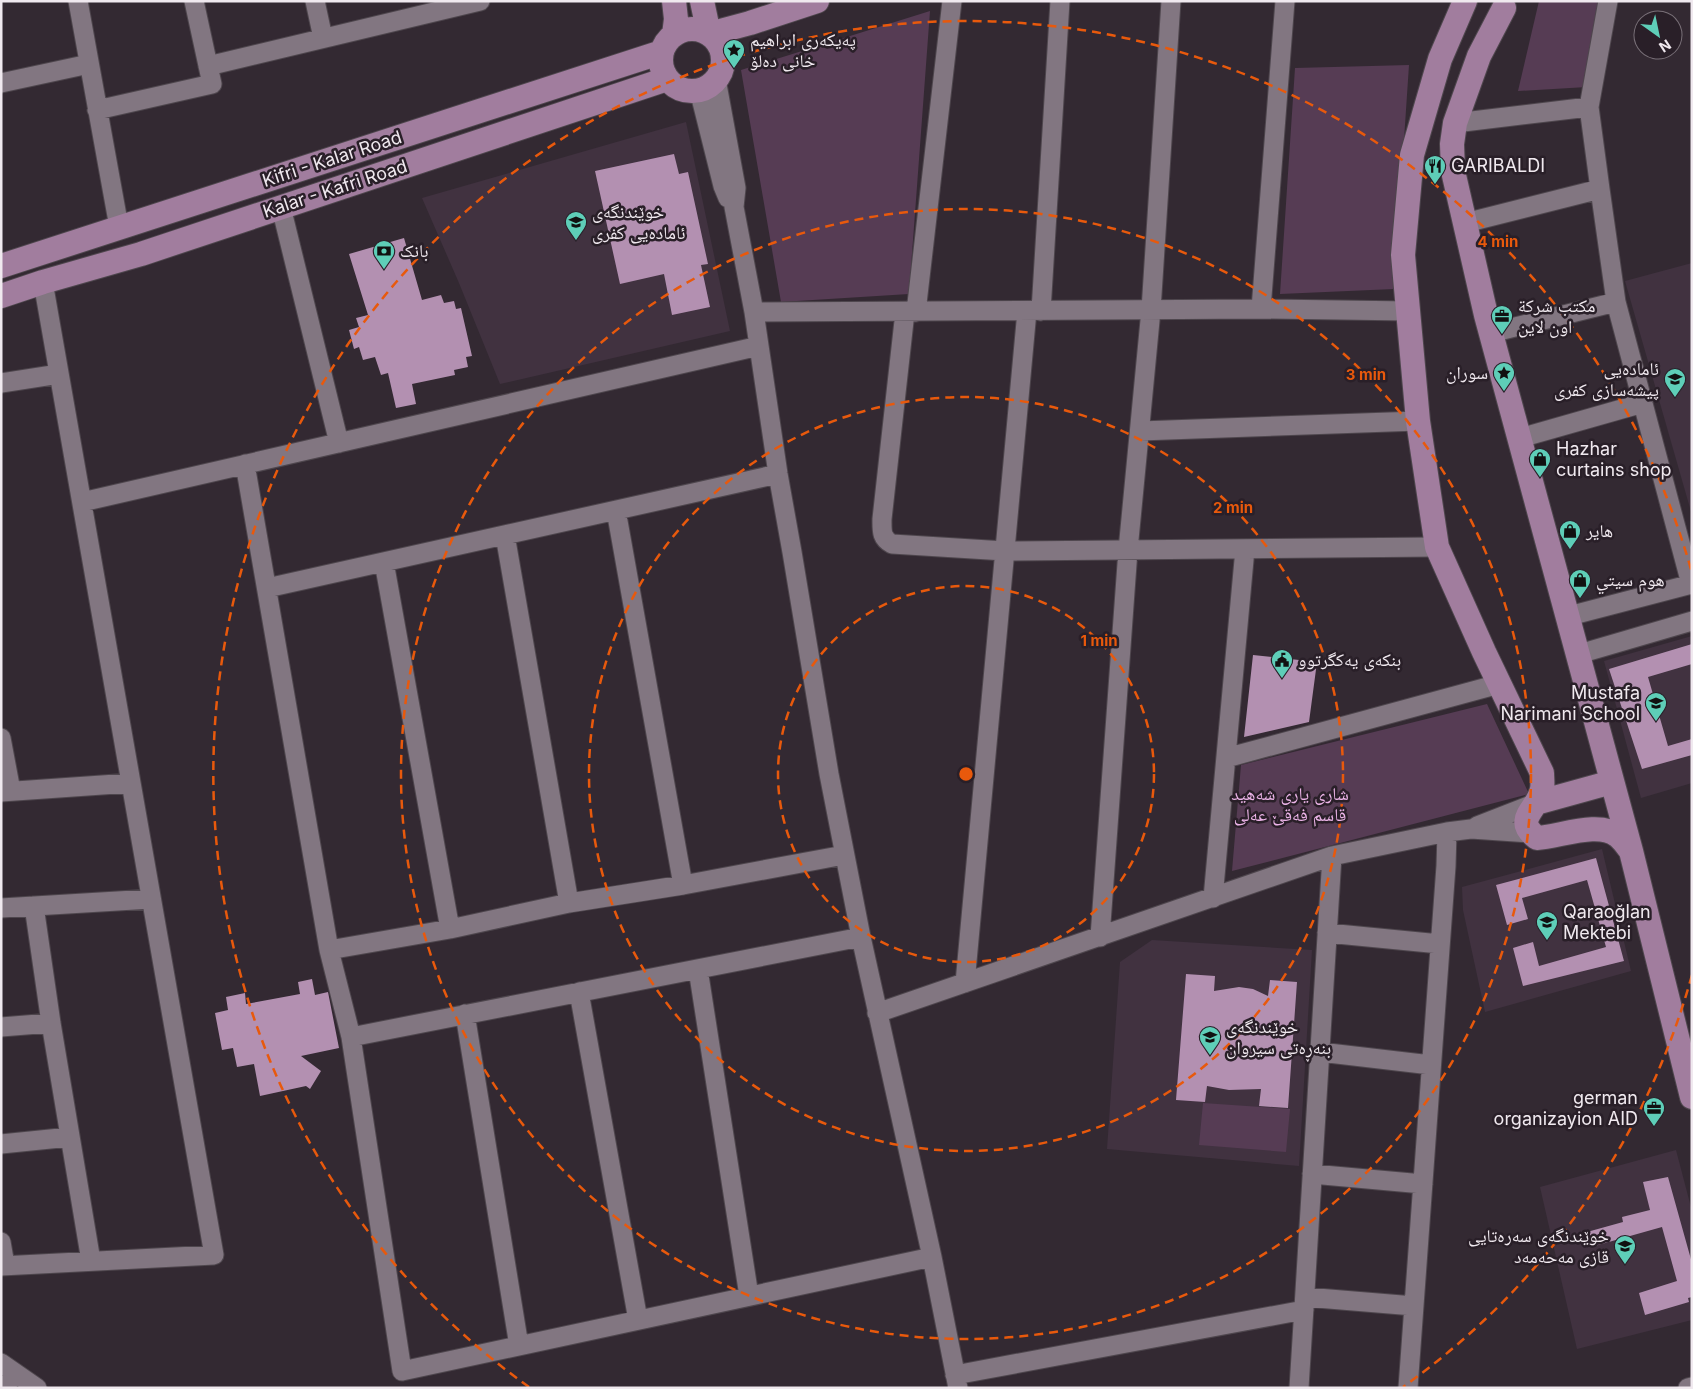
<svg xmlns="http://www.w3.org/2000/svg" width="1693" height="1389" font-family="Inter,'Noto Naskh Arabic',sans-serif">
	<rect width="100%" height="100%" fill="#332932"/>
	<path fill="#413240" d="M 686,122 L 730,331 L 500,384 L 459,283 L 422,198 Z
		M 1692,263 L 1692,515 L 1625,281 Z
		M 1692,636 L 1692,783 L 1641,798 L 1604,661 Z
		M 1602,849 L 1631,971 L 1485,1012 L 1463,910 L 1462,887 Z
		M 1152,940 L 1312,950 L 1299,1166 L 1107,1149 L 1120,962 Z
		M 1676,1150 L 1692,1211 L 1692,1320 L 1577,1349 L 1540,1187 Z"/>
	<path fill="#563c54" d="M 1539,1 L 1598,1 L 1587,87 L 1518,91 Z
		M 930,11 L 909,294 L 781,302 L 741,70 Z
		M 1409,65 L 1394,289 L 1280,294 L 1295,68 Z
		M 1487,704 L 1529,794 L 1232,871 L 1241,765 Z
		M 1203,1103 L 1290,1109 L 1286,1152 L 1199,1145 Z"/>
	<path fill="#b390b1" d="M 674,154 L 679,174 L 688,172 L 708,264 L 701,265 L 710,307 L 672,315 L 664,274 L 620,284 L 595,171 Z
		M 404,238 L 422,300 L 441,295 L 444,303 L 454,301 L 456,309 L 461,308 L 472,356 L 466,357 L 468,367 L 454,370 L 455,375 L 412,384 L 416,404 L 396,408 L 388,373 L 381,375 L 375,357 L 363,360 L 359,347 L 354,349 L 349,330 L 359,327 L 356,318 L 368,315 L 349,254 Z
		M 1692,644 L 1692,664 L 1648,677 L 1668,746 L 1692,739 L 1692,755 L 1642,769 L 1609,669 Z
		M 1253,655 L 1317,662 L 1309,722 L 1244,737 Z
		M 1596,858 L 1624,961 L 1523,986 L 1513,948 L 1533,942 L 1539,966 L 1606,947 L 1587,880 L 1522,898 L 1528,919 L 1507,925 L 1496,885 Z
		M 1186,974 L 1215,976 L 1214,991 L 1239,987 L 1253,989 L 1268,996 L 1270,980 L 1297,982 L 1288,1108 L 1259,1106 L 1261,1089 L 1229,1090 L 1207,1086 L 1205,1102 L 1176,1100 Z
		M 312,979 L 315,995 L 328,992 L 339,1048 L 301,1056 L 321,1071 L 310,1089 L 306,1086 L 260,1096 L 254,1064 L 237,1067 L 233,1048 L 222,1050 L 215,1013 L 228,1010 L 226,997 L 245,993 L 246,1004 L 300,994 L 298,982 Z
		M 1668,1177 L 1692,1263 L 1692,1297 L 1688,1298 L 1689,1302 L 1645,1315 L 1639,1293 L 1677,1281 L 1662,1227 L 1591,1247 L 1587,1232 L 1623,1222 L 1622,1217 L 1650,1210 L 1643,1182 Z"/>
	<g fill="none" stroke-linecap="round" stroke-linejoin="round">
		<g stroke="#4e464d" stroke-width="21">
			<path id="minor" d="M 78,1 L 119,227
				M 315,1 L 323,38
				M 1285,1 L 1261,309 L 1409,311
				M 1608,1 L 1589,107 L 1600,189 L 1616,302 L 1691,584
				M 208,66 L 480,1
				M 716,79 L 736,188 L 734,207 L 754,312 L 778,474 L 792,552 L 829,774 L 861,937 L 932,1257 L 958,1388
				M 1,83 L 89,64
				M 699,90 L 723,186 L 728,198
				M 97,110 L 212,84 L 194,1
				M 1455,123 L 1589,107
				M 281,207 L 339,443
				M 1465,223 L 1600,189
				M 1041,311 L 1060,1
				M 754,312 L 1261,309
				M 905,312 L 882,519 C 882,531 881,538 892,544 L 1005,551 L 1437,547
				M 916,312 L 952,1
				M 1491,333 L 1616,302
				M 1,383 L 59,374
				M 1140,431 L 1418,421
				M 1520,438 L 1643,403
				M 245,464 L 329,950 L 351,1037 L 402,1371 L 932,1257
				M 82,502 L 759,346
				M 616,510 L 683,885
				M 505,535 L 569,903
				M 384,562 L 450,929
				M 267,588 L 778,474
				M 1569,616 L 1692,584
				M 1579,654 L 1692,621
				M 1,738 L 11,791
				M 1226,758 L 1499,684
				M 1,792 L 131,783
				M 1477,826 L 1536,803
				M 1213,898 L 1245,549
				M 34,906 L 51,1023 L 91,1261
				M 1,908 L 151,899
				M 1327,933 L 1440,944
				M 1100,937 L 1128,550 L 1151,310 L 1171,1
				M 329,950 L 450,929 L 569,903 L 683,885 L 844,855
				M 698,969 L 749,1296
				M 965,983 L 1027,311
				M 579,992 L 638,1320
				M 877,1013 L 1332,856 L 1447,832 L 1471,829 L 1530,833
				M 465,1014 L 519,1346
				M 1,1027 L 51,1023
				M 351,1037 L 861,937
				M 1320,1052 L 1431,1065
				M 1,1144 L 70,1137
				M 1312,1174 L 1423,1184
				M 1,1242 L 5,1265
				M 1,1266 L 214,1255 L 43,282
				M 1305,1297 L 1414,1306
				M 1,1363 L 37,1388
				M 955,1375 L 1304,1310
				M 4,1388 L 15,1373
				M 1299,1388 L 1332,856
				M 1408,1388 L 1446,866 L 1447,832
				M 1688,1388 L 1692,1387"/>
		</g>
		<g stroke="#4e464d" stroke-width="26">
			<path id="major" d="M 702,1 L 709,34 L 750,23 L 817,1
				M 1465,1 L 1440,59 L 1412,155 L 1403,255 L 1418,421 L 1437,547 L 1484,652 L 1542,773 C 1542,778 1543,784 1542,789 C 1538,810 1512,819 1537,838 C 1559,837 1599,820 1618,836 C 1623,840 1627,846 1631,851
				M 1504,8 L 1479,56 L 1455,123 L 1452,144 L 1453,171 L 1486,315 L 1631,851 L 1692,1097
				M661 60a31 31 0 1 1 62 0a31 31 0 1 1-62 0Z
				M 674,35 L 676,19 L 674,1
				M 1,266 L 662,52
				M 1,296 L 43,282 L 141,254 L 667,79
				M 1536,803 L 1612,782"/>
		</g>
		<use href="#minor" stroke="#827681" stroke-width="19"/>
		<use href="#major" stroke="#a17d9e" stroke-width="24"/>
	</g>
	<g fill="none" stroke="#e8590c" stroke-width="2.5" stroke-dasharray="9 6">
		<circle cx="966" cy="774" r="188"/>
		<circle cx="966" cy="774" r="377"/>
		<circle cx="966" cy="774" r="565"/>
		<path d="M1692 975A753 753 0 0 1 1403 1387M529 1387A753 753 0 1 1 1692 573"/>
	</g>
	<defs>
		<g id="sight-pin" transform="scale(1.125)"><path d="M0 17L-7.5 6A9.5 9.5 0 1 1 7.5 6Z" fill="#5eceb8" stroke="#291f28"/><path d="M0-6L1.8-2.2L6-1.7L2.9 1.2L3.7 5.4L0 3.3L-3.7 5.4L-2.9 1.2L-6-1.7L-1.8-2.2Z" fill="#111"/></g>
		<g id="restaurant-pin" transform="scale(1.125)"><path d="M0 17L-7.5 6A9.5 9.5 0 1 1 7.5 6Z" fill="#5eceb8" stroke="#291f28"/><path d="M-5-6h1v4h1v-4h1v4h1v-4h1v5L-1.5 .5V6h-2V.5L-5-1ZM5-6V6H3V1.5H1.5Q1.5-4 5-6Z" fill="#111"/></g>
		<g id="school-pin" transform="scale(1.125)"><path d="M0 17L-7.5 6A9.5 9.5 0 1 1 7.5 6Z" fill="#5eceb8" stroke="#291f28"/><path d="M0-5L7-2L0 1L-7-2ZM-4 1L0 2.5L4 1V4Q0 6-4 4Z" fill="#111"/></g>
		<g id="bank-pin" transform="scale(1.125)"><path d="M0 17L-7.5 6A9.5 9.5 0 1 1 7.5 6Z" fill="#5eceb8" stroke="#291f28"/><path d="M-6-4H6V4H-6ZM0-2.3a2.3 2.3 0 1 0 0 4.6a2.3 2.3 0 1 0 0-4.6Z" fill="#111"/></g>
		<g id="office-pin" transform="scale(1.125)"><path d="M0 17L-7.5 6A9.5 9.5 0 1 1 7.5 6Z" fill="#5eceb8" stroke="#291f28"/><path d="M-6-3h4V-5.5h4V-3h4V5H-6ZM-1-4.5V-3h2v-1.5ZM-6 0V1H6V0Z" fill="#111"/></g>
		<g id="shop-pin" transform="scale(1.125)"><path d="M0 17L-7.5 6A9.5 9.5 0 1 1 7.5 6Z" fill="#5eceb8" stroke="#291f28"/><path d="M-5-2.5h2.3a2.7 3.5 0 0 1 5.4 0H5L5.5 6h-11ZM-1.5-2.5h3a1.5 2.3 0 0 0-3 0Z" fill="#111"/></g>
		<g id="civic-pin" transform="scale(1.125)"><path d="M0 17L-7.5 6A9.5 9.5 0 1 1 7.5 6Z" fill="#5eceb8" stroke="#291f28"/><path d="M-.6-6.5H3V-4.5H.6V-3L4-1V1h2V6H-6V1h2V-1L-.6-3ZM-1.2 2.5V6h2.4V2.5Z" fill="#111"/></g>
	</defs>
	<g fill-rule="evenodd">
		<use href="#sight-pin" x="734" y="50"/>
		<use href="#restaurant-pin" x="1435" y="166"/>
		<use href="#school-pin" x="576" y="222"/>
		<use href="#bank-pin" x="384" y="251"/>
		<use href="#office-pin" x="1502" y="316"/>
		<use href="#sight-pin" x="1504" y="373"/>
		<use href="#school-pin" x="1675" y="379"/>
		<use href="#shop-pin" x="1540" y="459"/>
		<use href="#shop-pin" x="1570" y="531"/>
		<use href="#shop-pin" x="1580" y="580"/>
		<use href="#civic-pin" x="1282" y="660"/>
		<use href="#school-pin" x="1656" y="703"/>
		<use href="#school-pin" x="1547" y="922"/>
		<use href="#school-pin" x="1210" y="1037"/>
		<use href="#office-pin" x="1654" y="1108"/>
		<use href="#school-pin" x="1625" y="1246"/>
	</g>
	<g text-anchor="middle" stroke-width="5" stroke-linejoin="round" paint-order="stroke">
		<g font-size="18" fill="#f0e9ef" stroke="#291f28" text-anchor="start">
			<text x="750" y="46">پەیکەری ابراهیم<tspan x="750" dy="21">خانی دەلۆ</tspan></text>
			<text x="1451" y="172">GARIBALDI</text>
			<text x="592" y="218">خوێندنگەی<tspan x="592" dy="21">ئامادەیی کفری</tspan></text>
			<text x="400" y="257">بانک</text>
			<text x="1518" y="312">مكتب شركة<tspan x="1518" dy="21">اون لاين</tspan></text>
			<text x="1659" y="375" text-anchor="end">ئامادەیی<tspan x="1659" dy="21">پیشەسازی کفری</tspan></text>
			<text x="1488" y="379" text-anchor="end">سوران</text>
			<text x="1556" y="455">Hazhar<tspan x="1556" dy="21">curtains shop</tspan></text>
			<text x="1586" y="537">هاير</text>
			<text x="1596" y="586">هوم سيتي</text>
			<text x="1298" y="666">بنکەی یەکگرتوو</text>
			<text x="1640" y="699" text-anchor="end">Mustafa<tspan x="1640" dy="21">Narimani School</tspan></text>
			<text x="1563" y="918">Qaraoğlan<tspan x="1563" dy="21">Mektebi</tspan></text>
			<text x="1226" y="1033">خوێندنگەی<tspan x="1226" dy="21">بنەڕەتی سیروان</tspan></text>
			<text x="1638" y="1104" text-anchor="end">german<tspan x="1638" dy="21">organizayion AID</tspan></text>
			<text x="1609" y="1242" text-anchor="end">خوێندنگەی سەرەتایی<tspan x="1609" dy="21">قازی مەحەمەد</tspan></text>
		</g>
		<g font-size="18" fill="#f0e9ef" stroke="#291f28">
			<text transform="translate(332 159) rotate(-18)" y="6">Kifri - Kalar Road</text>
			<text transform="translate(335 189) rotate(-18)" y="6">Kalar - Kafri Road</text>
		</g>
		<g font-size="18" fill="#ecb4e8" stroke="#291f28">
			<text x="1290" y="800">شاری یاری شەهید<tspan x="1290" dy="21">قاسم فەقێ عەلی</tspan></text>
		</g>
	</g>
	<circle cx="966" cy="774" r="8" fill="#e8590c" stroke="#291f28" stroke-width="2.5"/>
	<g font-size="15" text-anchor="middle" font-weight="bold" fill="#e8590c" stroke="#291f28" stroke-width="5" stroke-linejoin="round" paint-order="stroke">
		<text x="1498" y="247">4 min</text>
		<text x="1366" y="380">3 min</text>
		<text x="1233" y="513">2 min</text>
		<text x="1099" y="646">1 min</text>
	</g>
	<rect width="1693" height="1389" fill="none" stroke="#f0e9ef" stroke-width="5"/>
	<g transform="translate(1658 35) rotate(147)"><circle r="24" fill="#291f28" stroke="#797078"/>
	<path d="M0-4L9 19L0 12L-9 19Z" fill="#5eceb8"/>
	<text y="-8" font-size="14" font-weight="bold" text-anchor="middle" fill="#f0e9ef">N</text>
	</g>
</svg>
